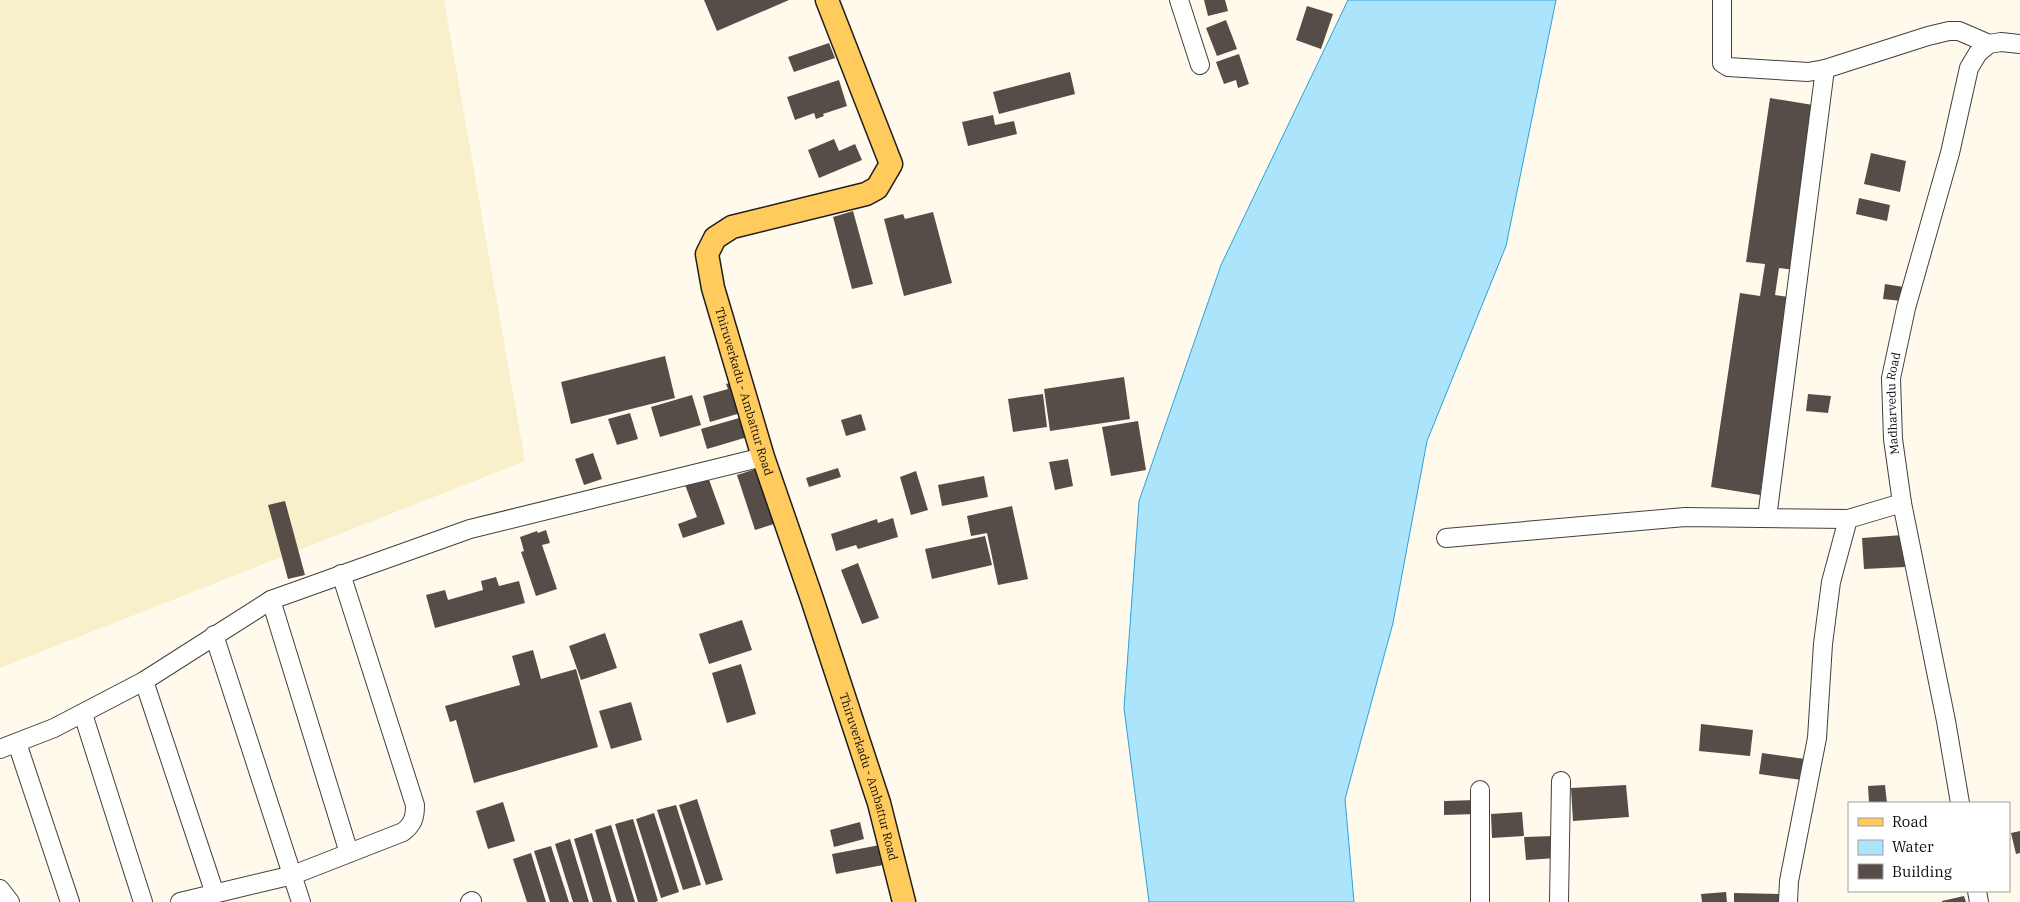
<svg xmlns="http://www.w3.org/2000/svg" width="2020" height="902" font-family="'IBM Plex Serif',serif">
	<rect width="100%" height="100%" fill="#fffaec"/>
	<path fill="#f8f0ca" d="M 0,0 L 444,0 L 525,461 L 0,668 Z"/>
	<path fill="#ace4fc" stroke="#2ca1d9" d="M 1348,0 L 1556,0 L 1506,246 L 1427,441 L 1393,623 L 1345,799 L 1354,902 L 1149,902 L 1124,708 L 1139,501 L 1221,265 Z"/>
	<path fill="#564d48" d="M 704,0 L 789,0 L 717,31 Z
		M 1204,0 L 1225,0 L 1228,11 L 1208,16 Z
		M 1307,6 L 1333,14 L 1321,49 L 1296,40 Z
		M 1226,20 L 1237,49 L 1217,56 L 1206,28 Z
		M 829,43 L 835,58 L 794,72 L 788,57 Z
		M 1239,54 L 1249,84 L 1238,88 L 1236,80 L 1224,84 L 1216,62 Z
		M 1070,72 L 1075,94 L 999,114 L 993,92 Z
		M 839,80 L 847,106 L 823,114 L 824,116 L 816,119 L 814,113 L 795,120 L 787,97 Z
		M 1770,98 L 1819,106 L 1795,270 L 1779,268 L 1775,295 L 1789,297 L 1760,495 L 1711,487 L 1740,293 L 1760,296 L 1765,264 L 1746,262 Z
		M 993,115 L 995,125 L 1014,121 L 1017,134 L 968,146 L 962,122 Z
		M 834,139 L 839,151 L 855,144 L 862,160 L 819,178 L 808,150 Z
		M 1871,153 L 1906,161 L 1900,192 L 1864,184 Z
		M 1859,198 L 1890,205 L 1887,221 L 1856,214 Z
		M 853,211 L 873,284 L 852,289 L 833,217 Z
		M 933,212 L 952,283 L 904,296 L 884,219 L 903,214 L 905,219 Z
		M 1885,284 L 1904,287 L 1902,301 L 1883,299 Z
		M 665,356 L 675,398 L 571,424 L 561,382 Z
		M 1124,377 L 1130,419 L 1050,431 L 1044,389 Z
		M 735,382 L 744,412 L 710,422 L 703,396 L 728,389 L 726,384 Z
		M 1043,394 L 1047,427 L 1013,432 L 1008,399 Z
		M 1808,394 L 1831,396 L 1828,413 L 1806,411 Z
		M 692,395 L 701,425 L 660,437 L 651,407 Z
		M 630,413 L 638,439 L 617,445 L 608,419 Z
		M 861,414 L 866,430 L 846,436 L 841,420 Z
		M 746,416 L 751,436 L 707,449 L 701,429 Z
		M 1138,421 L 1146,470 L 1111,476 L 1102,427 Z
		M 593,453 L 602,479 L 584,485 L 575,459 Z
		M 1068,459 L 1073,486 L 1055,490 L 1049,462 Z
		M 759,468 L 777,523 L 755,530 L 737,475 Z
		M 838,468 L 841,477 L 809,487 L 806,478 Z
		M 916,471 L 928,510 L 911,515 L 900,477 Z
		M 707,474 L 725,524 L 683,538 L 678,524 L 697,517 L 684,482 Z
		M 984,476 L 988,497 L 942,506 L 938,485 Z
		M 285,501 L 305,575 L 288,579 L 268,505 Z
		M 1012,506 L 1028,579 L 998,585 L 987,533 L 971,536 L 967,516 Z
		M 893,518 L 898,537 L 858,549 L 856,545 L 836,551 L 831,534 L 877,519 L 878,523 Z
		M 546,530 L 550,543 L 542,545 L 557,589 L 536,596 L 521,552 L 524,551 L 520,537 L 537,531 L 538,533 Z
		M 1903,535 L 1905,567 L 1864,569 L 1862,538 Z
		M 985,536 L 992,565 L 932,579 L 925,549 Z
		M 858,563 L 879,618 L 862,624 L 841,570 Z
		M 496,577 L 499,586 L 519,581 L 525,603 L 435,628 L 426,595 L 445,590 L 448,600 L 483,590 L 481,581 Z
		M 742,620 L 752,650 L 709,664 L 699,634 Z
		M 605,633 L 617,668 L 581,680 L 569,646 Z
		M 533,650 L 541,679 L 576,669 L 598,747 L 474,783 L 456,720 L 450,722 L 445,706 L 520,685 L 512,656 Z
		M 741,664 L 756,714 L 727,723 L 712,673 Z
		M 631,702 L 642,740 L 611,749 L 599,711 Z
		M 1701,724 L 1753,730 L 1750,756 L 1699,751 Z
		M 1762,753 L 1805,759 L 1802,780 L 1759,774 Z
		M 1626,785 L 1629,817 L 1573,821 L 1571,788 Z
		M 1885,785 L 1887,803 L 1869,803 L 1868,786 Z
		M 697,799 L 723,880 L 706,885 L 679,805 Z
		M 1476,800 L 1476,814 L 1444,815 L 1444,801 Z
		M 503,802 L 515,841 L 488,849 L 476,811 Z
		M 676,805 L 701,885 L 683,890 L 657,810 Z
		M 1522,812 L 1524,836 L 1492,838 L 1491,814 Z
		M 654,813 L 679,892 L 661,898 L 636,819 Z
		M 633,819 L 658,901 L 655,902 L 638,902 L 615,824 Z
		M 860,822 L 864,839 L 834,847 L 830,830 Z
		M 611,825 L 635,902 L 617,902 L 595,830 Z
		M 2020,831 L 2020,853 L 2016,854 L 2011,833 Z
		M 592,833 L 612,902 L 593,902 L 574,839 Z
		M 1555,836 L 1557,858 L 1526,860 L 1524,837 Z
		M 570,839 L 589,902 L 573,902 L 555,844 Z
		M 880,845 L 883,865 L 836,874 L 832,854 Z
		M 551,846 L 569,902 L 550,902 L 534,851 Z
		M 531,853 L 546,902 L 527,902 L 513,859 Z
		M 1726,892 L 1727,902 L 1702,902 L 1701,894 Z
		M 1734,893 L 1781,894 L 1781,902 L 1734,902 Z
		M 1964,896 L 1966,902 L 1942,902 L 1942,901 Z"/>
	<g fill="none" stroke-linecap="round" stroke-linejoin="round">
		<g stroke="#404040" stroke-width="20">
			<g id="minor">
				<path d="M 1179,0 L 1200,65"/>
				<path d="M 1722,0 L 1722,63 L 1728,67 L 1808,72 L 1825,69 L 1928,36 L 1949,31 L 1959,31 L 1989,44"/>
				<path d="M 1767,518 L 1825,69"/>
				<path d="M 1446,538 L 1685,517 L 1848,519"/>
				<path d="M 271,600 L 349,853"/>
				<path d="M 214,635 L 301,902"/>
				<path d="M 144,681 L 215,894"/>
				<path d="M 83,714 L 143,902"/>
				<path d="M 17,743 L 70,902"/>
				<path d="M 0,749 L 54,728 L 144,681 L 271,600 L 470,529 L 763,457"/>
				<path d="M 1480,790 L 1480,902"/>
				<path id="s1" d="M 1960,803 L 1946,721 L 1902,503 L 1893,439 L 1891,378 L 1906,308 L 1950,153 L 1969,68 L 1978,53 L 1989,44 L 2001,42 L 2020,44"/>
				<path d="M 0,889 L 10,902"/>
				<path d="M 1977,891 L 1979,902"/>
				<path d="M 180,902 L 293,875 L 403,832 C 413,824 415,818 415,805 L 341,574"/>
				<path d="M 470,902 L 472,901"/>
				<path d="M 1559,902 L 1561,781"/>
				<path d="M 1788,902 L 1789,881 L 1817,738 L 1823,644 L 1831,582 L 1848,519 L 1902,503"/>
			</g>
		</g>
		<g stroke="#1e1e1e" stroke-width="25">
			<g id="major">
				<path id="s2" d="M 827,0 L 891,164 L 877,188 L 866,194 L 732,227 L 715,238 L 707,254 L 713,288 L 763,457 L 812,599 L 879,803 L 904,902"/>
			</g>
		</g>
		<use href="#minor" stroke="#fff" stroke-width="18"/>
		<use href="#major" stroke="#ffcb5c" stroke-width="22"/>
	</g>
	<g text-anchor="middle" stroke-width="5" stroke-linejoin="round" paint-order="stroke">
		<g font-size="12" fill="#0d0d0d" stroke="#fff">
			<text dy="4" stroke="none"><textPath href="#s2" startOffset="535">Thiruverkadu - Ambattur Road</textPath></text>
			<text dy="4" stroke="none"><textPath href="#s1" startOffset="406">Madharvedu Road</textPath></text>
			<text dy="4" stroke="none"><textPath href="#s2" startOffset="940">Thiruverkadu - Ambattur Road</textPath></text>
		</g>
	</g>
	<rect x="1848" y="802" width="162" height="90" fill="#ffffff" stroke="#9e9e9e"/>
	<rect x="1858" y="818" width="25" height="8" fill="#ffcb5c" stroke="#9e9e9e"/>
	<text x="1892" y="827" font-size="15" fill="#0d0d0d">Road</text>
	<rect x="1858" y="840" width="25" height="15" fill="#ace4fc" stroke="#9e9e9e"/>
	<text x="1892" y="852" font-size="15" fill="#0d0d0d">Water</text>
	<rect x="1858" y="864" width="25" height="15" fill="#564d48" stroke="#9e9e9e"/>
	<text x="1892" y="877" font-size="15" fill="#0d0d0d">Building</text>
</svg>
